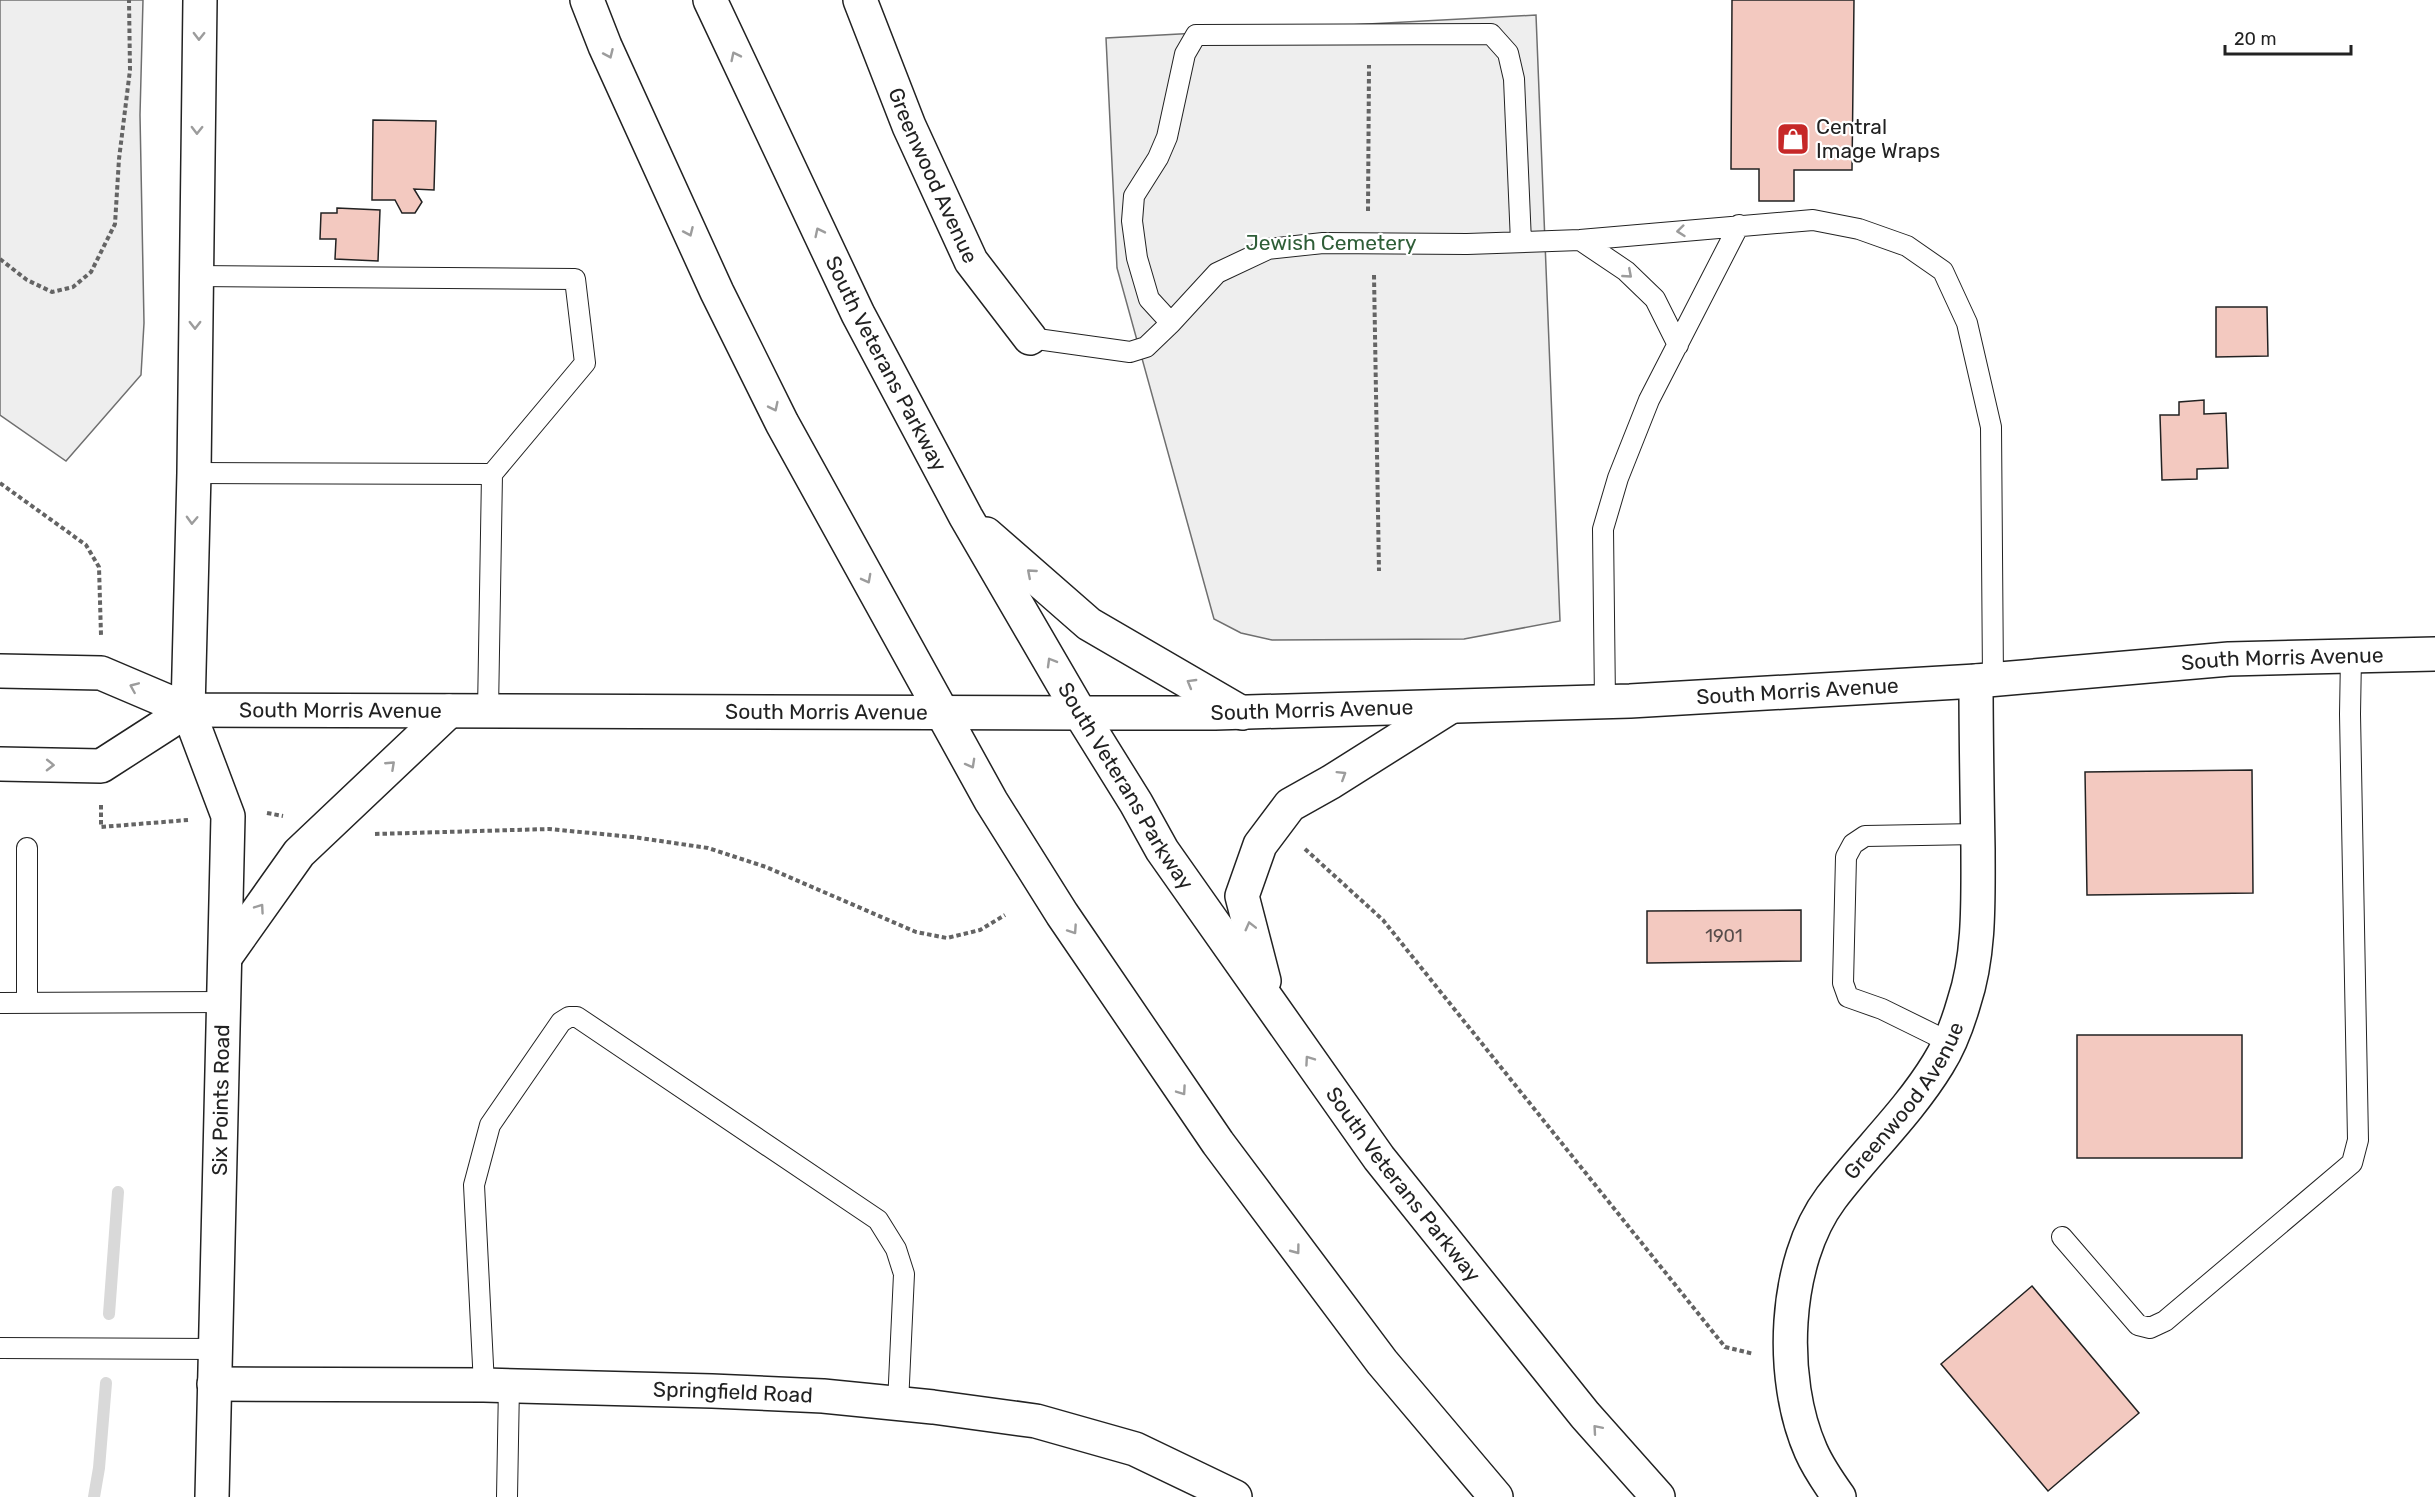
<svg xmlns="http://www.w3.org/2000/svg" width="2435" height="1497" font-family="Rubik,sans-serif">
	<rect width="100%" height="100%" fill="#fff"/>
	<path fill="#eee" stroke="#6f6f6f" stroke-width="1.5" d="M 0,0 L 143,0 L 140,115 L 144,323 L 141,375 L 66,461 L 0,415 Z
		M 1536,15 L 1560,621 L 1464,639 L 1272,640 L 1241,633 L 1214,619 L 1117,268 L 1106,38 Z"/>
	<g fill="none" stroke-linecap="round" stroke-linejoin="round">
		<path stroke="#d9d9d9" stroke-width="12" d="M 109,1314 L 118,1192
			M 94,1497 L 99,1468 L 106,1383"/>
	</g>
	<path fill="#f3c9c0" stroke="#222" stroke-width="1.5" d="M 1732,0 L 1854,0 L 1852,170 L 1794,170 L 1794,201 L 1759,201 L 1759,169 L 1731,169 Z
		M 373,120 L 436,121 L 434,190 L 414,189 L 422,202 L 415,213 L 402,213 L 395,200 L 372,200 Z
		M 337,208 L 380,210 L 378,261 L 335,259 L 336,239 L 320,239 L 321,213 L 337,213 Z
		M 2216,307 L 2267,307 L 2268,356 L 2216,357 Z
		M 2204,400 L 2204,414 L 2226,413 L 2228,468 L 2197,469 L 2197,479 L 2162,480 L 2160,415 L 2179,415 L 2179,402 Z
		M 2252,770 L 2253,893 L 2087,895 L 2085,772 Z
		M 1801,910 L 1801,961 L 1647,963 L 1647,911 Z
		M 2077,1035 L 2242,1035 L 2242,1158 L 2077,1158 Z
		M 2032,1286 L 2139,1413 L 2048,1491 L 1941,1364 Z"/>
	<g fill="none" stroke-linecap="round" stroke-linejoin="round">
		<g stroke="#222" stroke-width="22">
			<path id="service" d="M 1580,240 L 1626,271 L 1655,299 L 1678,345
				M 195,276 L 575,279 L 585,363 L 492,474 L 488,711
				M 1171,323 L 1149,299 L 1137,258 L 1132,221 L 1134,196 L 1158,158 L 1167,137 L 1185,54 L 1196,35 L 1491,34 L 1508,53 L 1514,79 L 1521,242
				M 1030,338 L 1130,352 L 1146,347 L 1171,323 L 1217,273 L 1268,249 L 1323,243 L 1467,244 L 1580,240 L 1813,220 L 1859,229 L 1907,246 L 1943,271 L 1967,323 L 1991,427 L 1993,680
				M 194,473 L 492,474
				M 1605,702 L 1603,529 L 1618,478 L 1649,400 L 1739,225
				M 0,1003 L 224,1002
				M 27,1003 L 27,848
				M 1949,1042 L 1882,1009 L 1848,997 L 1843,983 L 1846,857 L 1853,844 L 1865,836 L 1977,834
				M 2062,1237 L 2138,1325 L 2150,1328 L 2165,1321 L 2352,1163 L 2358,1140 L 2350,714 L 2351,656
				M 0,1348 L 215,1349
				M 484,1385 L 474,1185 L 490,1125 L 561,1022 L 569,1017 L 577,1017 L 878,1220 L 896,1249 L 904,1274 L 898,1404
				M 507,1497 L 509,1385"/>
		</g>
		<g stroke="#222" stroke-width="36">
			<g id="minor">
				<path id="s1" d="M 860,0 L 909,126 L 971,261 L 1030,338"/>
				<path id="s2" d="M 214,1384 L 484,1385 L 712,1391 L 823,1396 L 933,1407 L 1036,1421 L 1135,1449 L 1235,1497"/>
				<path id="s3" d="M 1839,1497 C 1829,1483 1818,1467 1811,1451 C 1779,1379 1783,1262 1831,1198 C 1865,1153 1908,1113 1938,1064 C 1950,1045 1958,1023 1964,1002 C 1980,954 1978,899 1978,849 C 1977,793 1976,737 1976,681"/>
			</g>
		</g>
		<g stroke="#222" stroke-width="36">
			<g id="tertiary">
				<path id="s4" d="M 1080,713 L 1215,713 L 1630,701 L 1976,681 L 2229,659 L 2435,654"/>
			</g>
		</g>
		<g stroke="#222" stroke-width="36">
			<g id="secondary">
				<path id="s5" d="M 0,671 L 101,673 L 188,710 L 1080,713"/>
				<path d="M 188,710 L 228,816 L 212,1497"/>
				<path d="M 0,764 L 101,766 L 188,710"/>
				<path d="M 226,956 L 299,853 L 449,711"/>
			</g>
		</g>
		<g stroke="#222" stroke-width="36">
			<g id="trunk">
				<path d="M 587,0 L 605,46 L 717,292 L 782,423 L 991,801 L 1062,914 L 1218,1143 L 1382,1362 L 1496,1497"/>
				<path id="s6" d="M 710,0 L 858,314 L 966,517 L 1080,713 L 1136,803 L 1162,850 L 1379,1158 L 1585,1415 L 1658,1497"/>
				<path d="M 986,534 L 1089,624 L 1242,713"/>
				<path d="M 188,710 L 194,473 L 200,0"/>
				<path d="M 1264,981 L 1242,896 L 1260,845 L 1290,805 L 1331,782 L 1450,707"/>
			</g>
		</g>
		<path stroke="#646464" stroke-width="4" stroke-dasharray="4.5 3" stroke-linecap="butt" d="M 1368,211 L 1369,65
			M 0,259 L 27,280 L 52,292 L 73,287 L 91,272 L 115,224 L 119,159 L 130,70 L 129,0
			M 1374,275 L 1379,571
			M 0,483 L 86,545 L 99,567 L 101,635
			M 101,805 L 101,827 L 188,820
			M 267,813 L 283,816
			M 375,834 L 549,829 L 633,837 L 708,848 L 766,867 L 916,932 L 947,938 L 980,930 L 1005,915
			M 1305,849 L 1383,920 L 1725,1347 L 1754,1354"/>
		<use href="#service" stroke="#fff" stroke-width="20"/>
		<use href="#minor" stroke="#fff" stroke-width="33"/>
		<use href="#tertiary" stroke="#fff" stroke-width="33"/>
		<use href="#secondary" stroke="#fff" stroke-width="33"/>
		<use href="#trunk" stroke="#fff" stroke-width="33"/>
	</g>
	<defs><path id="oneway-chevron" d="M-2-3.5L2.5 0L-2 3.5" fill="none" stroke-width="1.6" stroke-linecap="round" stroke-linejoin="round" transform="scale(1.5)"/></defs>
	<g stroke="#9c9c9c">
		<use href="#oneway-chevron" transform="translate(199 36) rotate(91)"/>
		<use href="#oneway-chevron" transform="translate(609 54) rotate(66)"/>
		<use href="#oneway-chevron" transform="translate(735 56) rotate(-116)"/>
		<use href="#oneway-chevron" transform="translate(197 130) rotate(91)"/>
		<use href="#oneway-chevron" transform="translate(1681 231) rotate(174)"/>
		<use href="#oneway-chevron" transform="translate(689 232) rotate(66)"/>
		<use href="#oneway-chevron" transform="translate(819 232) rotate(-116)"/>
		<use href="#oneway-chevron" transform="translate(1628 274) rotate(41)"/>
		<use href="#oneway-chevron" transform="translate(195 325) rotate(90)"/>
		<use href="#oneway-chevron" transform="translate(774 407) rotate(64)"/>
		<use href="#oneway-chevron" transform="translate(192 520) rotate(92)"/>
		<use href="#oneway-chevron" transform="translate(1031 573) rotate(-139)"/>
		<use href="#oneway-chevron" transform="translate(867 579) rotate(62)"/>
		<use href="#oneway-chevron" transform="translate(1051 662) rotate(-120)"/>
		<use href="#oneway-chevron" transform="translate(1191 683) rotate(-150)"/>
		<use href="#oneway-chevron" transform="translate(134 687) rotate(-157)"/>
		<use href="#oneway-chevron" transform="translate(971 764) rotate(61)"/>
		<use href="#oneway-chevron" transform="translate(50 765) rotate(1)"/>
		<use href="#oneway-chevron" transform="translate(391 765) rotate(-43)"/>
		<use href="#oneway-chevron" transform="translate(1342 775) rotate(-32)"/>
		<use href="#oneway-chevron" transform="translate(260 908) rotate(-55)"/>
		<use href="#oneway-chevron" transform="translate(1250 926) rotate(-104)"/>
		<use href="#oneway-chevron" transform="translate(1073 930) rotate(56)"/>
		<use href="#oneway-chevron" transform="translate(1309 1060) rotate(-125)"/>
		<use href="#oneway-chevron" transform="translate(1182 1091) rotate(55)"/>
		<use href="#oneway-chevron" transform="translate(1296 1250) rotate(53)"/>
		<use href="#oneway-chevron" transform="translate(1597 1429) rotate(-131)"/>
	</g>
	<defs>
		<g id="shop-square" transform="scale(1.725)"><rect x="-9" y="-9" width="18" height="18" rx="4" fill="#c62828" stroke="#fff"/><path d="M-5-2.5h2.3a2.7 3.5 0 0 1 5.4 0H5L5.5 6h-11ZM-1.5-2.5h3a1.5 2.3 0 0 0-3 0Z" fill="#fff"/></g>
	</defs>
	<g fill-rule="evenodd">
		<use href="#shop-square" x="1793" y="139"/>
	</g>
	<g text-anchor="middle" stroke-width="4.5" stroke-linejoin="round" paint-order="stroke">
		<g font-size="18" fill="#564c4a">
			<text x="1724" y="942">1901</text>
		</g>
		<g font-size="21" fill="#222" stroke="#fff" text-anchor="start">
			<text x="1816" y="134">Central<tspan x="1816" dy="24">Image Wraps</tspan></text>
		</g>
		<g font-size="21" fill="#222" stroke="#fff">
			<text dy="7" stroke="none"><textPath href="#s1" startOffset="190">Greenwood Avenue</textPath></text>
			<text dy="7" stroke="none"><textPath href="#s6" startOffset="404">South Veterans Parkway</textPath></text>
			<text dy="7" stroke="none"><textPath href="#s4" startOffset="1204">South Morris Avenue</textPath></text>
			<text dy="7" stroke="none"><textPath href="#s4" startOffset="718">South Morris Avenue</textPath></text>
			<text dy="7" stroke="none"><textPath href="#s5" startOffset="348">South Morris Avenue</textPath></text>
			<text dy="7" stroke="none"><textPath href="#s4" startOffset="232">South Morris Avenue</textPath></text>
			<text dy="7" stroke="none"><textPath href="#s5" startOffset="834">South Morris Avenue</textPath></text>
			<text dy="7" stroke="none"><textPath href="#s6" startOffset="890">South Veterans Parkway</textPath></text>
			<text dy="7" stroke="none"><textPath href="#s3" startOffset="440">Greenwood Avenue</textPath></text>
			<text transform="translate(221 1100) rotate(-89)" y="7">Six Points Road</text>
			<text dy="7" stroke="none"><textPath href="#s6" startOffset="1376">South Veterans Parkway</textPath></text>
			<text dy="7" stroke="none"><textPath href="#s2" startOffset="519">Springfield Road</textPath></text>
		</g>
		<g font-size="21" fill="#2f5e38" stroke="#fff">
			<text x="1331" y="250">Jewish Cemetery</text>
		</g>
	</g>
	<path d="M2225 45v9h126v-9" fill="none" stroke="#222222" stroke-width="3"/>
	<text x="2234" y="45" font-size="18" fill="#222222" stroke="#ffffff" stroke-width="4.5" paint-order="stroke">20 m</text>
</svg>
